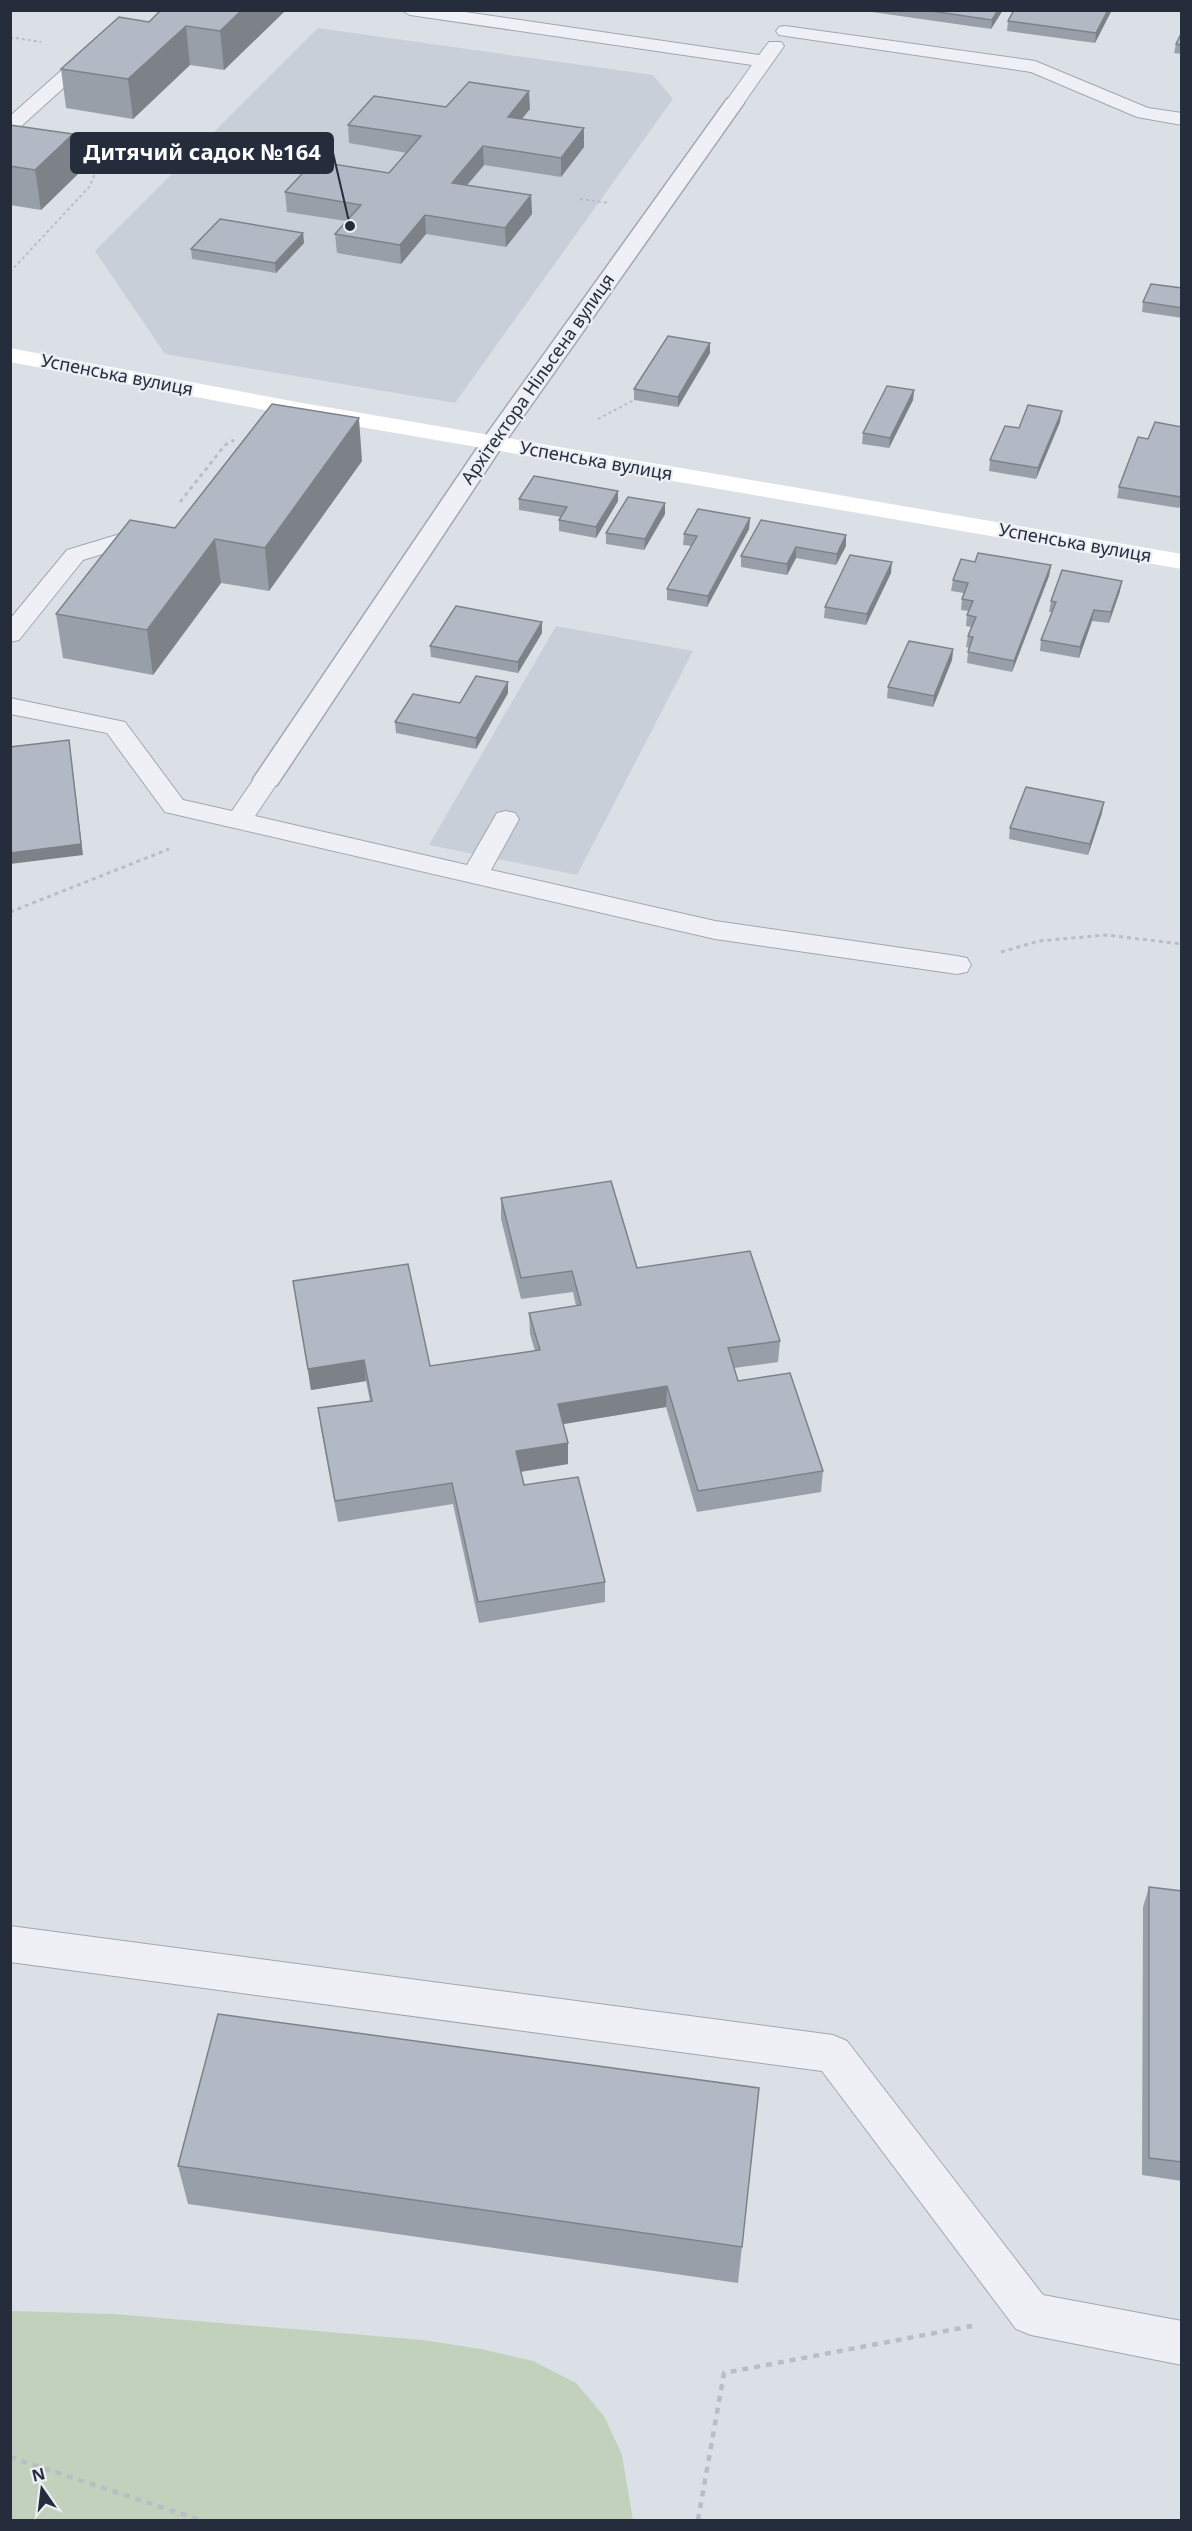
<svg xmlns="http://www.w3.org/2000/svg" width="1192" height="2531" font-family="'Noto Sans',sans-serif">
	<rect width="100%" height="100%" fill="#dbe0e7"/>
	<path fill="#c9cfd9" d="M 318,28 L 653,75 L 673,99 L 455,403 L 165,354 L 95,251 Z
		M 556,626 L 693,651 L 577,875 L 429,845 Z"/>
	<path fill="#c1d1bc" d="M 11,2311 L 114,2314 L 423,2340 L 481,2349 L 533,2361 L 576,2383 L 604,2416 L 622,2455 L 633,2520 L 11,2520 Z"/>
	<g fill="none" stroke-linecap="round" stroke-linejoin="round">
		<g stroke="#a1a7b1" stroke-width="2">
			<path id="lane" d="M 401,10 L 451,10 L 759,55 L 769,42 L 781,42 L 784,46 L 741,107 L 727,107 L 725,103 L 752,65 L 410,15 Z
				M 785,26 L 1035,61 L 1148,108 L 1182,113 L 1182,125 L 1137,117 L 1031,72 L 779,35 L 776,31 L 779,27 Z
				M 95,45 L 101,46 L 104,50 L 101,54 L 17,130 L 10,132 L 10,116 L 89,46 Z
				M 153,524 L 161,526 L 165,531 L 161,536 L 83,560 L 19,640 L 10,642 L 10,619 L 67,550 Z
				M 10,698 L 125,722 L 183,800 L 232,811 L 258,773 L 267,771 L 276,773 L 280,779 L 255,816 L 467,865 L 497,813 L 506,811 L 515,813 L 519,819 L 491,870 L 715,921 L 957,956 L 967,958 L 971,965 L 967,972 L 957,974 L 715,939 L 165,812 L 107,733 L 10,714 Z
				M 10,1926 L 833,2035 L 847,2041 L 1043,2295 L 1182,2321 L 1182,2365 L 1031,2335 L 1016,2329 L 822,2071 L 10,1962 Z"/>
		</g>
		<g stroke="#a1a7b1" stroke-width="3">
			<path id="street" d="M 734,97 L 741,99 L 744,103 L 503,445 L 277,785 L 267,787 L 257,785 L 253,779 L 484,438 L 727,99 Z"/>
		</g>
		<path stroke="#babdc5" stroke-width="2" stroke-dasharray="3 3" stroke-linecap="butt" d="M 10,37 L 41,42
			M 580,199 L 609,203
			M 10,272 L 90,186 L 95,173 L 85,162 L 74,157
			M 598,419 L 634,400"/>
		<path stroke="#babdc5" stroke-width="3" stroke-dasharray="4 4" stroke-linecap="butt" d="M 180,502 L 225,445 L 234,440
			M 10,912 L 169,849
			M 1001,952 L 1039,941 L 1106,935 L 1182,944"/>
		<path stroke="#babdc5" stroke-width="4.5" stroke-dasharray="6 6" stroke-linecap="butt" d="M 10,2457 L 200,2520
			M 698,2520 L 724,2373 L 972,2326"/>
		<use href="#lane" fill="#eef0f5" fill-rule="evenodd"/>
		<use href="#street" fill="#eef0f5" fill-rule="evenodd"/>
		<path fill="#fff" fill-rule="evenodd" d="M 10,348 L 297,402 L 1182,554 L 1182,569 L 297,416 L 10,362 Z"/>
	</g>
	<path fill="#999fa9" d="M 161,10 L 286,10 L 224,70 L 190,65 L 133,119 L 66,108 L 61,69 L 149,22 Z
		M 858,10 L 1003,10 L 991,29 Z
		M 1014,10 L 1111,10 L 1095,43 L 1007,31 L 1008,21 Z
		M 1182,32 L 1182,54 L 1174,53 L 1176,44 Z
		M 446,107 L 530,109 L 522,119 L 584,147 L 561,177 L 484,165 L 467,185 L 531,195 L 532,214 L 506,247 L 426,234 L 401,264 L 337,253 L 335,234 L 346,221 L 287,212 L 285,192 L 389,173 L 407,153 L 349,143 L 348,125 Z
		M 10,125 L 78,174 L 41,210 L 10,205 Z
		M 303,233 L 304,243 L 276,273 L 192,259 L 191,249 Z
		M 1182,288 L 1182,318 L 1142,312 L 1143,302 Z
		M 710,353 L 678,407 L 634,400 L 634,389 Z
		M 914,390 L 913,400 L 889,448 L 862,444 L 863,433 Z
		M 1060,422 L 1036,479 L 989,471 L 990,460 L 1019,428 Z
		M 1182,427 L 1182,501 L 1179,508 L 1117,498 L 1119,487 L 1148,439 Z
		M 362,461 L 269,591 L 221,583 L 153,675 L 63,658 L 56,614 L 175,528 Z
		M 519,499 L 618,501 L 596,538 L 559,531 L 559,520 L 561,517 L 519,510 Z
		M 665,514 L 644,550 L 606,544 L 606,533 Z
		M 750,518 L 749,529 L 707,607 L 667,600 L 667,589 L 692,546 L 683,545 L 684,534 Z
		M 846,535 L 846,546 L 836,565 L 796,558 L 787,575 L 741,567 L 741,556 Z
		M 975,562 L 1051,565 L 1049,576 L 1012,672 L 967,663 L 968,652 L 970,648 L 966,647 L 968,636 L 971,627 L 966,626 L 967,615 L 969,611 L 961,610 L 962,599 L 964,593 L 951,591 L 953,580 Z
		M 891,573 L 866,625 L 824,618 L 825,607 Z
		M 1120,591 L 1109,623 L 1092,621 L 1079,658 L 1040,651 L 1041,640 L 1052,612 L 1049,612 L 1051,601 Z
		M 542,622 L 542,633 L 518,673 L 431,657 L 430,646 Z
		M 953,649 L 952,660 L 933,707 L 887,698 L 888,687 Z
		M 508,693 L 476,749 L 396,733 L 395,722 L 460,703 Z
		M 1102,813 L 1088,855 L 1009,839 L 1010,828 Z
		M 501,1198 L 780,1341 L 778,1362 L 734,1368 L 738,1381 L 823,1471 L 821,1492 L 697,1512 L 666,1407 L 563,1424 L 568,1464 L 521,1472 L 524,1485 L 605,1582 L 605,1602 L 479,1623 L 453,1504 L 338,1522 L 321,1429 L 318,1408 L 370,1401 L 366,1381 L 311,1390 L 296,1302 L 293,1281 L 430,1366 L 535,1351 L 530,1334 L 529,1313 L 576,1306 L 573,1292 L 521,1299 L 501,1219 Z
		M 1149,1887 L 1182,1891 L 1182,2181 L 1142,2175 L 1143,1907 Z
		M 755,2127 L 738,2283 L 188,2204 L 178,2166 Z"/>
	<path fill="#7d8289" d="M 242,10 L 286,10 L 224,70 L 220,31 Z
		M 998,10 L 1003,10 L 991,29 L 992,20 Z
		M 1108,10 L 1111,10 L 1111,12 L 1095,43 L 1096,33 Z
		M 186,26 L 190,65 L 133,119 L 128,79 Z
		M 529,91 L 530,109 L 508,135 L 508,117 Z
		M 584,128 L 584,147 L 561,177 L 561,158 Z
		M 73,134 L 78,174 L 41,210 L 35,170 Z
		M 483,146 L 484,165 L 453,202 L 452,183 Z
		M 531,195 L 532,214 L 506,247 L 505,228 Z
		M 425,215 L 426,234 L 401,264 L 400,245 Z
		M 303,233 L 304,243 L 276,273 L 275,263 Z
		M 710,343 L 710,353 L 678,407 L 678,397 Z
		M 914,390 L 913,400 L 889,448 L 890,438 Z
		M 1062,411 L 1060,422 L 1036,479 L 1038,468 Z
		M 359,418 L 362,461 L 269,591 L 265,548 Z
		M 618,491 L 618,501 L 596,538 L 596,527 Z
		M 665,503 L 665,514 L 644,550 L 645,539 Z
		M 750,518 L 749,529 L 707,607 L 708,596 Z
		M 846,535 L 846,546 L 836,565 L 837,554 Z
		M 215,539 L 221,583 L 153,675 L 147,630 Z
		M 796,547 L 796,558 L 787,575 L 787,564 Z
		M 892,562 L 891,573 L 866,625 L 867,614 Z
		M 1051,565 L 1049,576 L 1012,672 L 1014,661 Z
		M 1122,581 L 1120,591 L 1109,623 L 1111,612 Z
		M 1094,610 L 1092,621 L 1079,658 L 1080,647 Z
		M 542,622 L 542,633 L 518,673 L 518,662 Z
		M 953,649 L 952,660 L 933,707 L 934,696 Z
		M 508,682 L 508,693 L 476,749 L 476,738 Z
		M 69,740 L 83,855 L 10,864 L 10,853 Z
		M 1104,802 L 1102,813 L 1088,855 L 1090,844 Z
		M 364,1360 L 366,1381 L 311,1390 L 308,1369 Z
		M 667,1386 L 666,1407 L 558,1425 L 558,1404 Z
		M 568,1443 L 568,1464 L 517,1472 L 516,1451 Z"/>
	<path fill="#b2b9c4" stroke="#7d8289" stroke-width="1.5" d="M 161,10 L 242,10 L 220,31 L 186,26 L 128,79 L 61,69 L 119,17 L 149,22 Z
		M 924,10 L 998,10 L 992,20 Z
		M 1014,10 L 1108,10 L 1096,33 L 1008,21 Z
		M 1182,32 L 1182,45 L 1176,44 Z
		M 469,82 L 529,91 L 508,117 L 584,128 L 561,158 L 483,146 L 452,183 L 531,195 L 505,228 L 425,215 L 400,245 L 335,234 L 361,205 L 285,192 L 314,161 L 389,173 L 421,136 L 348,125 L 374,96 L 446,107 Z
		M 10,125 L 73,134 L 35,170 L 10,166 Z
		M 220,219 L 303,233 L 275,263 L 191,249 Z
		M 1151,284 L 1182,288 L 1182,308 L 1143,302 Z
		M 668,336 L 710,343 L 678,397 L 634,389 Z
		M 887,386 L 914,390 L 890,438 L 863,433 Z
		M 272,404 L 359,418 L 265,548 L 215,539 L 147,630 L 56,614 L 130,520 L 175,528 Z
		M 1028,405 L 1062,411 L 1038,468 L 990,460 L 1005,426 L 1019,428 Z
		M 1155,422 L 1182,427 L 1181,497 L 1119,487 L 1138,437 L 1148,439 Z
		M 534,476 L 618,491 L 596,527 L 559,520 L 567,507 L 519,499 Z
		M 628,497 L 665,503 L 645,539 L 606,533 Z
		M 698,509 L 750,518 L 708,596 L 667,589 L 697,536 L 684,534 Z
		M 761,520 L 846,535 L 837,554 L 796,547 L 787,564 L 741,556 Z
		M 978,553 L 1051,565 L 1014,661 L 968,652 L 973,637 L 968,636 L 976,617 L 967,615 L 973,601 L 962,599 L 968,583 L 953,580 L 961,559 L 975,562 Z
		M 850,555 L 892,562 L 867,614 L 825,607 Z
		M 1062,570 L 1122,581 L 1111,612 L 1094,610 L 1080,647 L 1041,640 L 1056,602 L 1051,601 Z
		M 456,606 L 542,622 L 518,662 L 430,646 Z
		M 909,641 L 953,649 L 934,696 L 888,687 Z
		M 476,676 L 508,682 L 476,738 L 395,722 L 413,694 L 460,703 Z
		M 69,740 L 81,844 L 10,853 L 10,747 Z
		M 1026,787 L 1104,802 L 1090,844 L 1010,828 Z
		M 611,1181 L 637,1268 L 750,1251 L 780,1341 L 728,1348 L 738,1381 L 790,1373 L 823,1471 L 698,1491 L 667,1386 L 558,1404 L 568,1443 L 516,1451 L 524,1485 L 578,1477 L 605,1582 L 478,1602 L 452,1483 L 335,1501 L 318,1408 L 372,1401 L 364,1360 L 308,1369 L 293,1281 L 408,1264 L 430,1366 L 540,1350 L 529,1313 L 581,1305 L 572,1271 L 521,1278 L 501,1198 Z
		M 1149,1887 L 1182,1891 L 1182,2162 L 1149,2158 Z
		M 218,2014 L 759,2088 L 742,2247 L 178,2166 Z"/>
	<g text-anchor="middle" stroke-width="4.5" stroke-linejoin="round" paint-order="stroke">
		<g font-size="18" fill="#252d3d" stroke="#ebeff4">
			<text transform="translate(117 375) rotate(11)" y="6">Успенська вулиця</text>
			<text transform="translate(538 379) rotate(-55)" y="6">Архітектора Нільсена вулиця</text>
			<text transform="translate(596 461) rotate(10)" y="6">Успенська вулиця</text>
			<text transform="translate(1075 543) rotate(10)" y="6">Успенська вулиця</text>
		</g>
	</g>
	<path fill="none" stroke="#252d3d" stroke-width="2" d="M350 226L333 153"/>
	<circle fill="#252d3d" stroke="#ebeff4" stroke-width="2" cx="350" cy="226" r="6"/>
	<rect fill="#252d3d" stroke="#252d3d" stroke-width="2" x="71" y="133" width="262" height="40" rx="6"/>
	<g font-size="22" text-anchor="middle" font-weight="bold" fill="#fff">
		<text x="202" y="160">Дитячий садок №164</text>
	</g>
	<rect width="1192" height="2531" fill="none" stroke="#252d3d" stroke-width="24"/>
	<g transform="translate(42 2489) rotate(346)" stroke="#ebeff4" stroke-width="4.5" paint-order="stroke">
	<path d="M0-4.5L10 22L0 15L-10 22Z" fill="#252d3d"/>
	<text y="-9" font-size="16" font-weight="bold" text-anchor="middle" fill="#252d3d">N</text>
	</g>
</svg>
